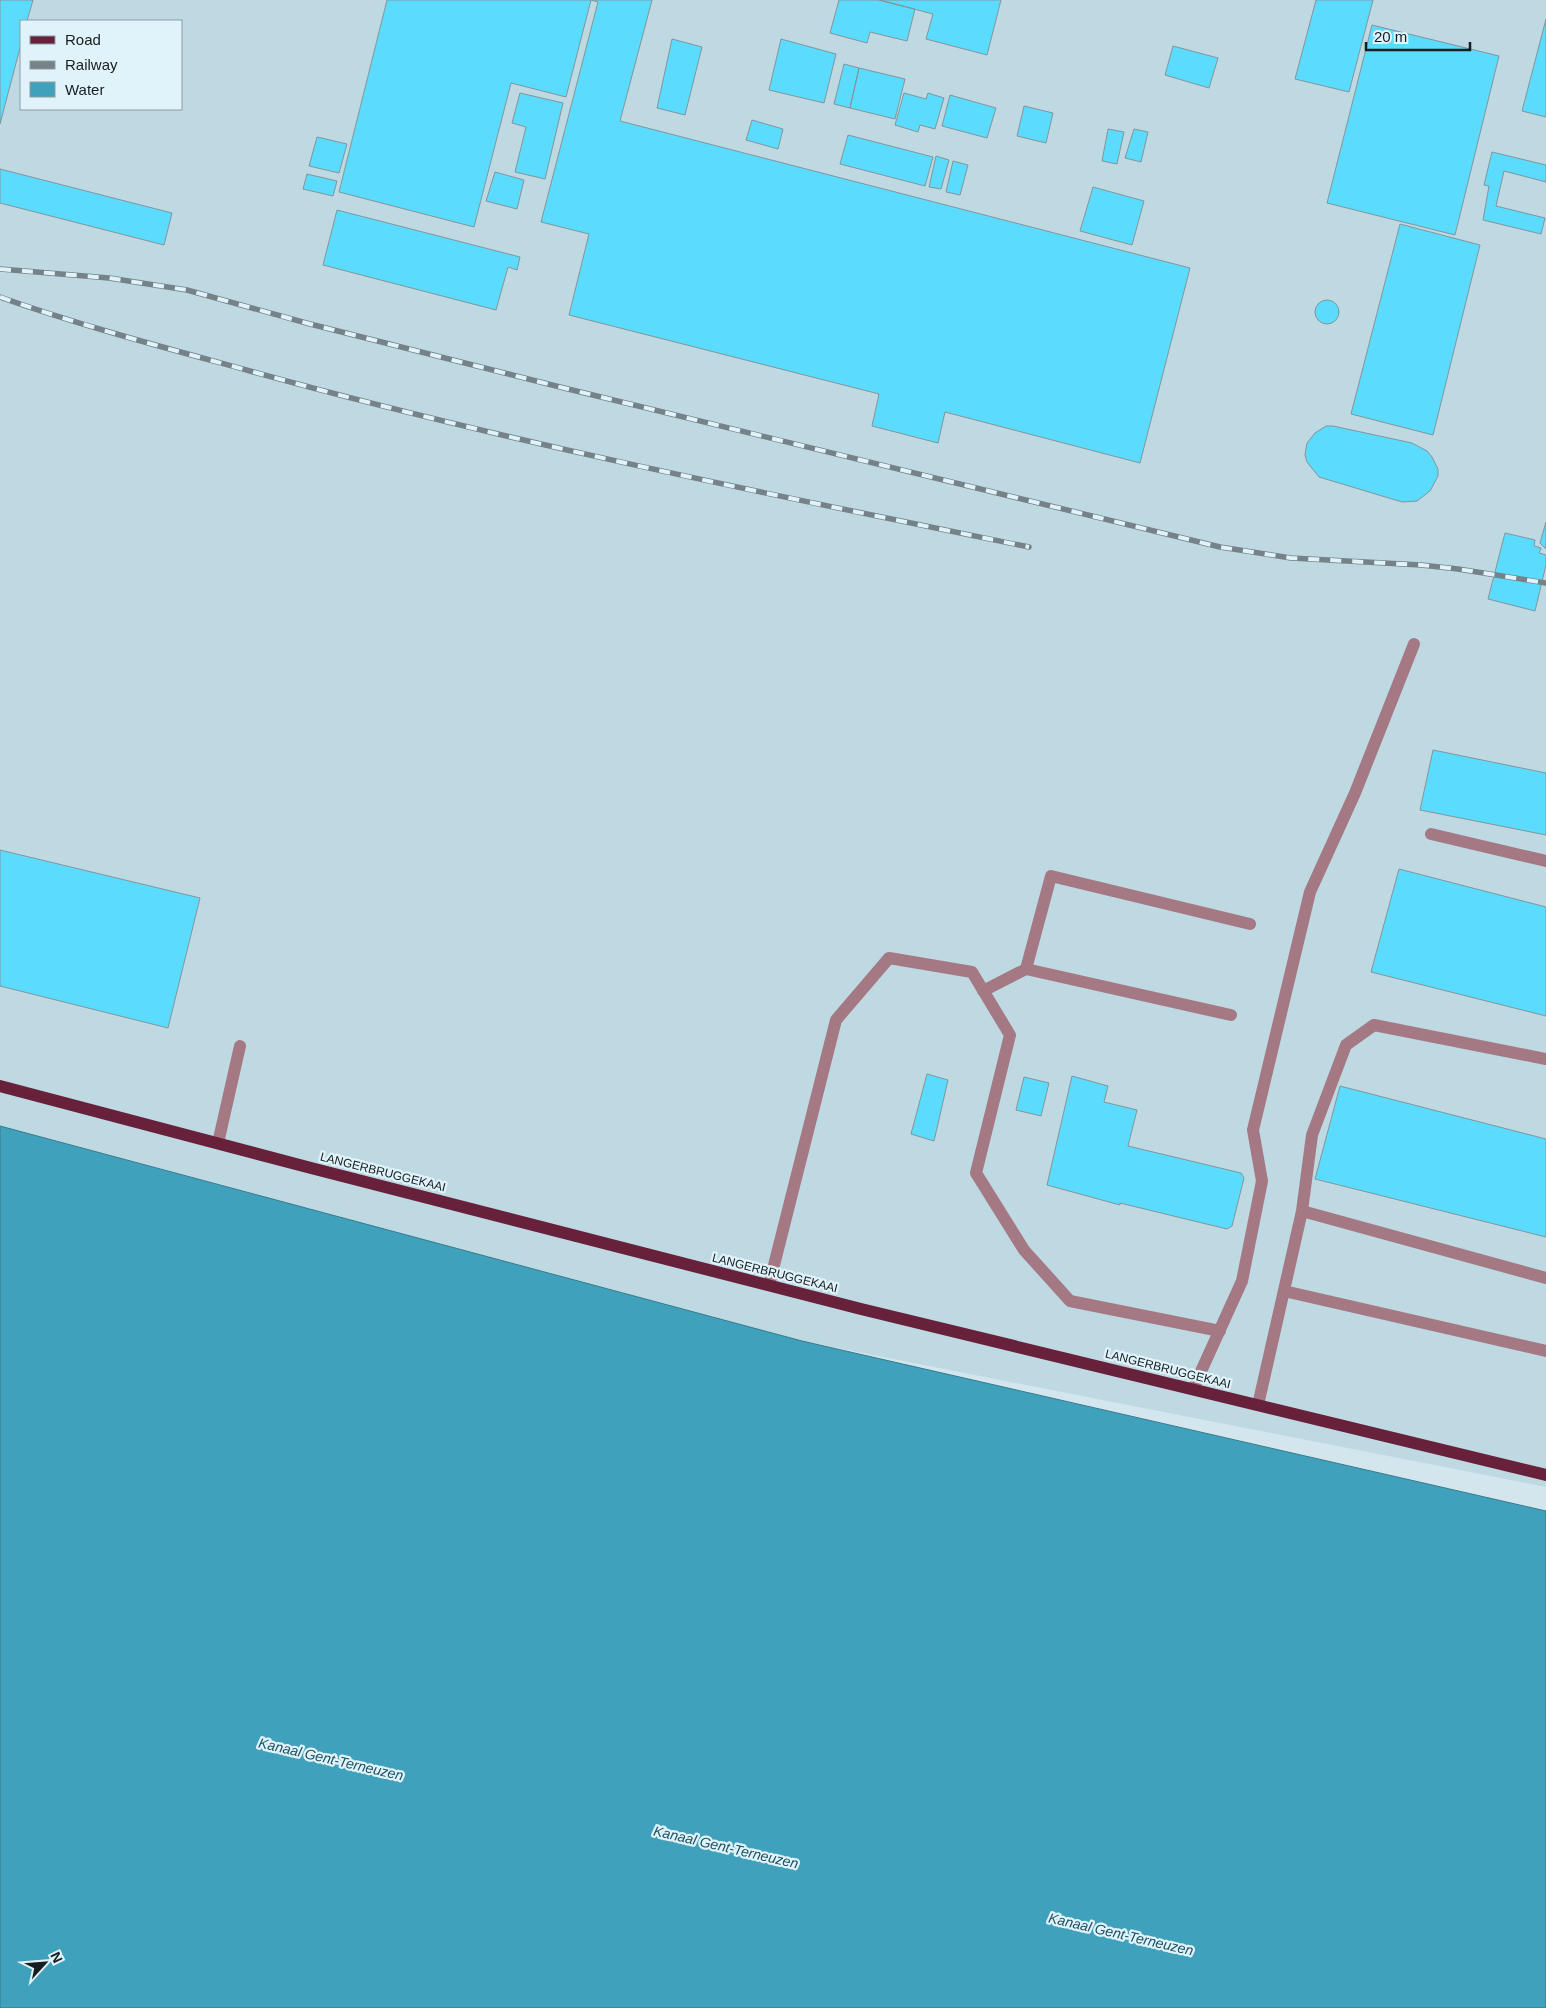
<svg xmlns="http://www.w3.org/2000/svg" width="1546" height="2008" font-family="Helvetica,sans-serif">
	<rect width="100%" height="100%" fill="#d3e6ed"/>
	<path fill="#bed9e2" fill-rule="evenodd" d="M 0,0 L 1546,0 L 1546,1487 L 802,1341 L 0,1126 ZM 21,21 L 181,21 L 181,109 L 21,109 Z"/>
	<path fill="#40a1bc" stroke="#347a8d" d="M 0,1126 L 802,1341 L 1546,1511 L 1546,2008 L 0,2008 Z"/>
	<path fill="#5bdbfe" stroke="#83959b" d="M 0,0 L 33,0 L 27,21 L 21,21 L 21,44 L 0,124 Z
		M 387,0 L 652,0 L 620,121 L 1190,268 L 1140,463 L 945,412 L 938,443 L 872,426 L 879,394 L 569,315 L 589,234 L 541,222 L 598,2 L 591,0 L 566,97 L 511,83 L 474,227 L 339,192 Z
		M 839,0 L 879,0 L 915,9 L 907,41 L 870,32 L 867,43 L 830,33 Z
		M 879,0 L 1001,0 L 987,55 L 926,39 L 933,14 Z
		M 1316,0 L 1373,0 L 1349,92 L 1295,79 Z
		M 1546,19 L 1546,117 L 1522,111 Z
		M 1372,25 L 1499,56 L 1455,235 L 1327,203 Z
		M 672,39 L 702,47 L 685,115 L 657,108 Z
		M 781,39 L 836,54 L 824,103 L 769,90 Z
		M 1173,46 L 1218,58 L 1209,88 L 1165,75 Z
		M 844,64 L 859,68 L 850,108 L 834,104 Z
		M 859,68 L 905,79 L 895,119 L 850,108 Z
		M 520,93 L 563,103 L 545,179 L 515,172 L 526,127 L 512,123 Z
		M 904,93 L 926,99 L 928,93 L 944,98 L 935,129 L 920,125 L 918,132 L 895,125 Z
		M 950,95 L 996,108 L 987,138 L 942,126 Z
		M 1024,106 L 1053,113 L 1046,143 L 1017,136 Z
		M 752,120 L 783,129 L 778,149 L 746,140 Z
		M 1108,129 L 1124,132 L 1117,164 L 1102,161 Z
		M 1134,129 L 1148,132 L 1141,162 L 1125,158 Z
		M 848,135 L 933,157 L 925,186 L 840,164 Z
		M 317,137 L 347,144 L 339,173 L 309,166 Z
		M 1492,152 L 1546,165 L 1546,182 L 1504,171 L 1496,206 L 1545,218 L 1541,234 L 1483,220 L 1489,186 L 1484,185 Z
		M 936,156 L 949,160 L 941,189 L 929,187 Z
		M 953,161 L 968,165 L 960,195 L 946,192 Z
		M 0,169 L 172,213 L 164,245 L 0,203 Z
		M 495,172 L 524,180 L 517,209 L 486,201 Z
		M 307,174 L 337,181 L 333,196 L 303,189 Z
		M 1093,187 L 1144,201 L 1132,245 L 1080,231 Z
		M 337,210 L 520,257 L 517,270 L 508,267 L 496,310 L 323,265 Z
		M 1400,224 L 1480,245 L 1433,435 L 1351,414 Z
		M1315 312a12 12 0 1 1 24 0a12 12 0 1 1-24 0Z
		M 1326,426 L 1333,426 L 1412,443 L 1427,451 L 1432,457 L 1438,469 L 1438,476 L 1430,491 L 1417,501 L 1402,502 L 1319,477 L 1307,462 L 1305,455 L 1307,443 L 1315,433 Z
		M 1546,522 L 1546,549 L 1540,543 Z
		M 1505,533 L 1535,540 L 1534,546 L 1541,548 L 1539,553 L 1546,555 L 1546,565 L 1535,611 L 1488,599 Z
		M 1433,750 L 1546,773 L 1546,835 L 1420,810 Z
		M 0,850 L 200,898 L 168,1028 L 0,986 Z
		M 1399,869 L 1546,907 L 1546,1016 L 1371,972 Z
		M 927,1074 L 948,1080 L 934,1141 L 911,1134 Z
		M 1072,1076 L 1108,1086 L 1104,1102 L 1137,1110 L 1128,1146 L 1241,1173 L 1244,1178 L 1232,1226 L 1227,1229 L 1120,1203 L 1120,1205 L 1047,1185 Z
		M 1024,1077 L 1049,1083 L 1041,1116 L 1016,1110 Z
		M 1340,1086 L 1546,1139 L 1546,1237 L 1315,1179 Z"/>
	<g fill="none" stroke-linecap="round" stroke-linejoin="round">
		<path stroke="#a47984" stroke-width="12" d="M 1431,834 L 1546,861
			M 1026,969 L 1051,876 L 1250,924
			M 983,991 L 1026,969 L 1231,1015
			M 218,1143 L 240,1046
			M 1302,1211 L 1546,1278
			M 769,1285 L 836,1020 L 889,958 L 972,972 L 1010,1035 L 976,1173 L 1024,1250 L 1070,1301 L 1220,1331
			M 1284,1291 L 1546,1351
			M 1193,1389 L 1242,1281 L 1262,1181 L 1253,1130 L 1310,892 L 1355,793 L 1414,644
			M 1258,1405 L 1302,1211 L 1312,1135 L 1346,1045 L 1374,1025 L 1546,1059"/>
		<path stroke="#67213a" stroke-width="12" d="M 0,1086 L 311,1168 L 861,1309 L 1546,1475"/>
		<g stroke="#758287" stroke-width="5.5">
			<path id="rail" d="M 0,269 L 109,278 L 187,290 L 310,324 L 568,389 L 1220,547 L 1291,558 L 1421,565 L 1458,569 L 1546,583
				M 0,297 C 82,326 166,348 250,371 C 507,442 768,494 1029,547"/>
		</g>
		<use href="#rail" stroke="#e0f3fa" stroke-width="4" stroke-dasharray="11" stroke-linecap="butt"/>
	</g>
	<g text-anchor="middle" stroke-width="4.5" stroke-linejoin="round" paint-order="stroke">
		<g font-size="12" fill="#171e20" stroke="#e0f3fa">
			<text transform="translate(383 1172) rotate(14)" y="4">LANGERBRUGGEKAAI</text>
			<text transform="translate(775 1273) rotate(14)" y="4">LANGERBRUGGEKAAI</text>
			<text transform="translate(1168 1369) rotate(14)" y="4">LANGERBRUGGEKAAI</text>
		</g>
		<g font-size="14" font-style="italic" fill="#1b5160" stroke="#e0f3fa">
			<text transform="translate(331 1759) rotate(13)" y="5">Kanaal Gent-Terneuzen</text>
			<text transform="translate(726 1847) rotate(13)" y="5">Kanaal Gent-Terneuzen</text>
			<text transform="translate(1121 1934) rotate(13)" y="5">Kanaal Gent-Terneuzen</text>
		</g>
	</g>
	<rect x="20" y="20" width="162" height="90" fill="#e0f3fa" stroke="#909ea3"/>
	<rect x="30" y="36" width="25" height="8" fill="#67213a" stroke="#909ea3"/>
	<text x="65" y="45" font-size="15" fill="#171e20">Road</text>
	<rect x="30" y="61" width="25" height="8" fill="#758287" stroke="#909ea3"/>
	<text x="65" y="70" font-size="15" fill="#171e20">Railway</text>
	<rect x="30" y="82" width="25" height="15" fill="#40a1bc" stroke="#909ea3"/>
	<text x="65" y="95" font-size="15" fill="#171e20">Water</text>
	<g transform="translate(45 1963) rotate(64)" stroke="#e0f3fa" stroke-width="4" paint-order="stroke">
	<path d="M0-4L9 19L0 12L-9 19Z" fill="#171e20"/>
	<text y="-8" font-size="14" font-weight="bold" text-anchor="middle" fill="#171e20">N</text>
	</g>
	<path d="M1366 42v8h104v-8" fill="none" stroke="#171e20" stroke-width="2.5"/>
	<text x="1374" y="42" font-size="15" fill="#171e20" stroke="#e0f3fa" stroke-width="4" paint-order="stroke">20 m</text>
</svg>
